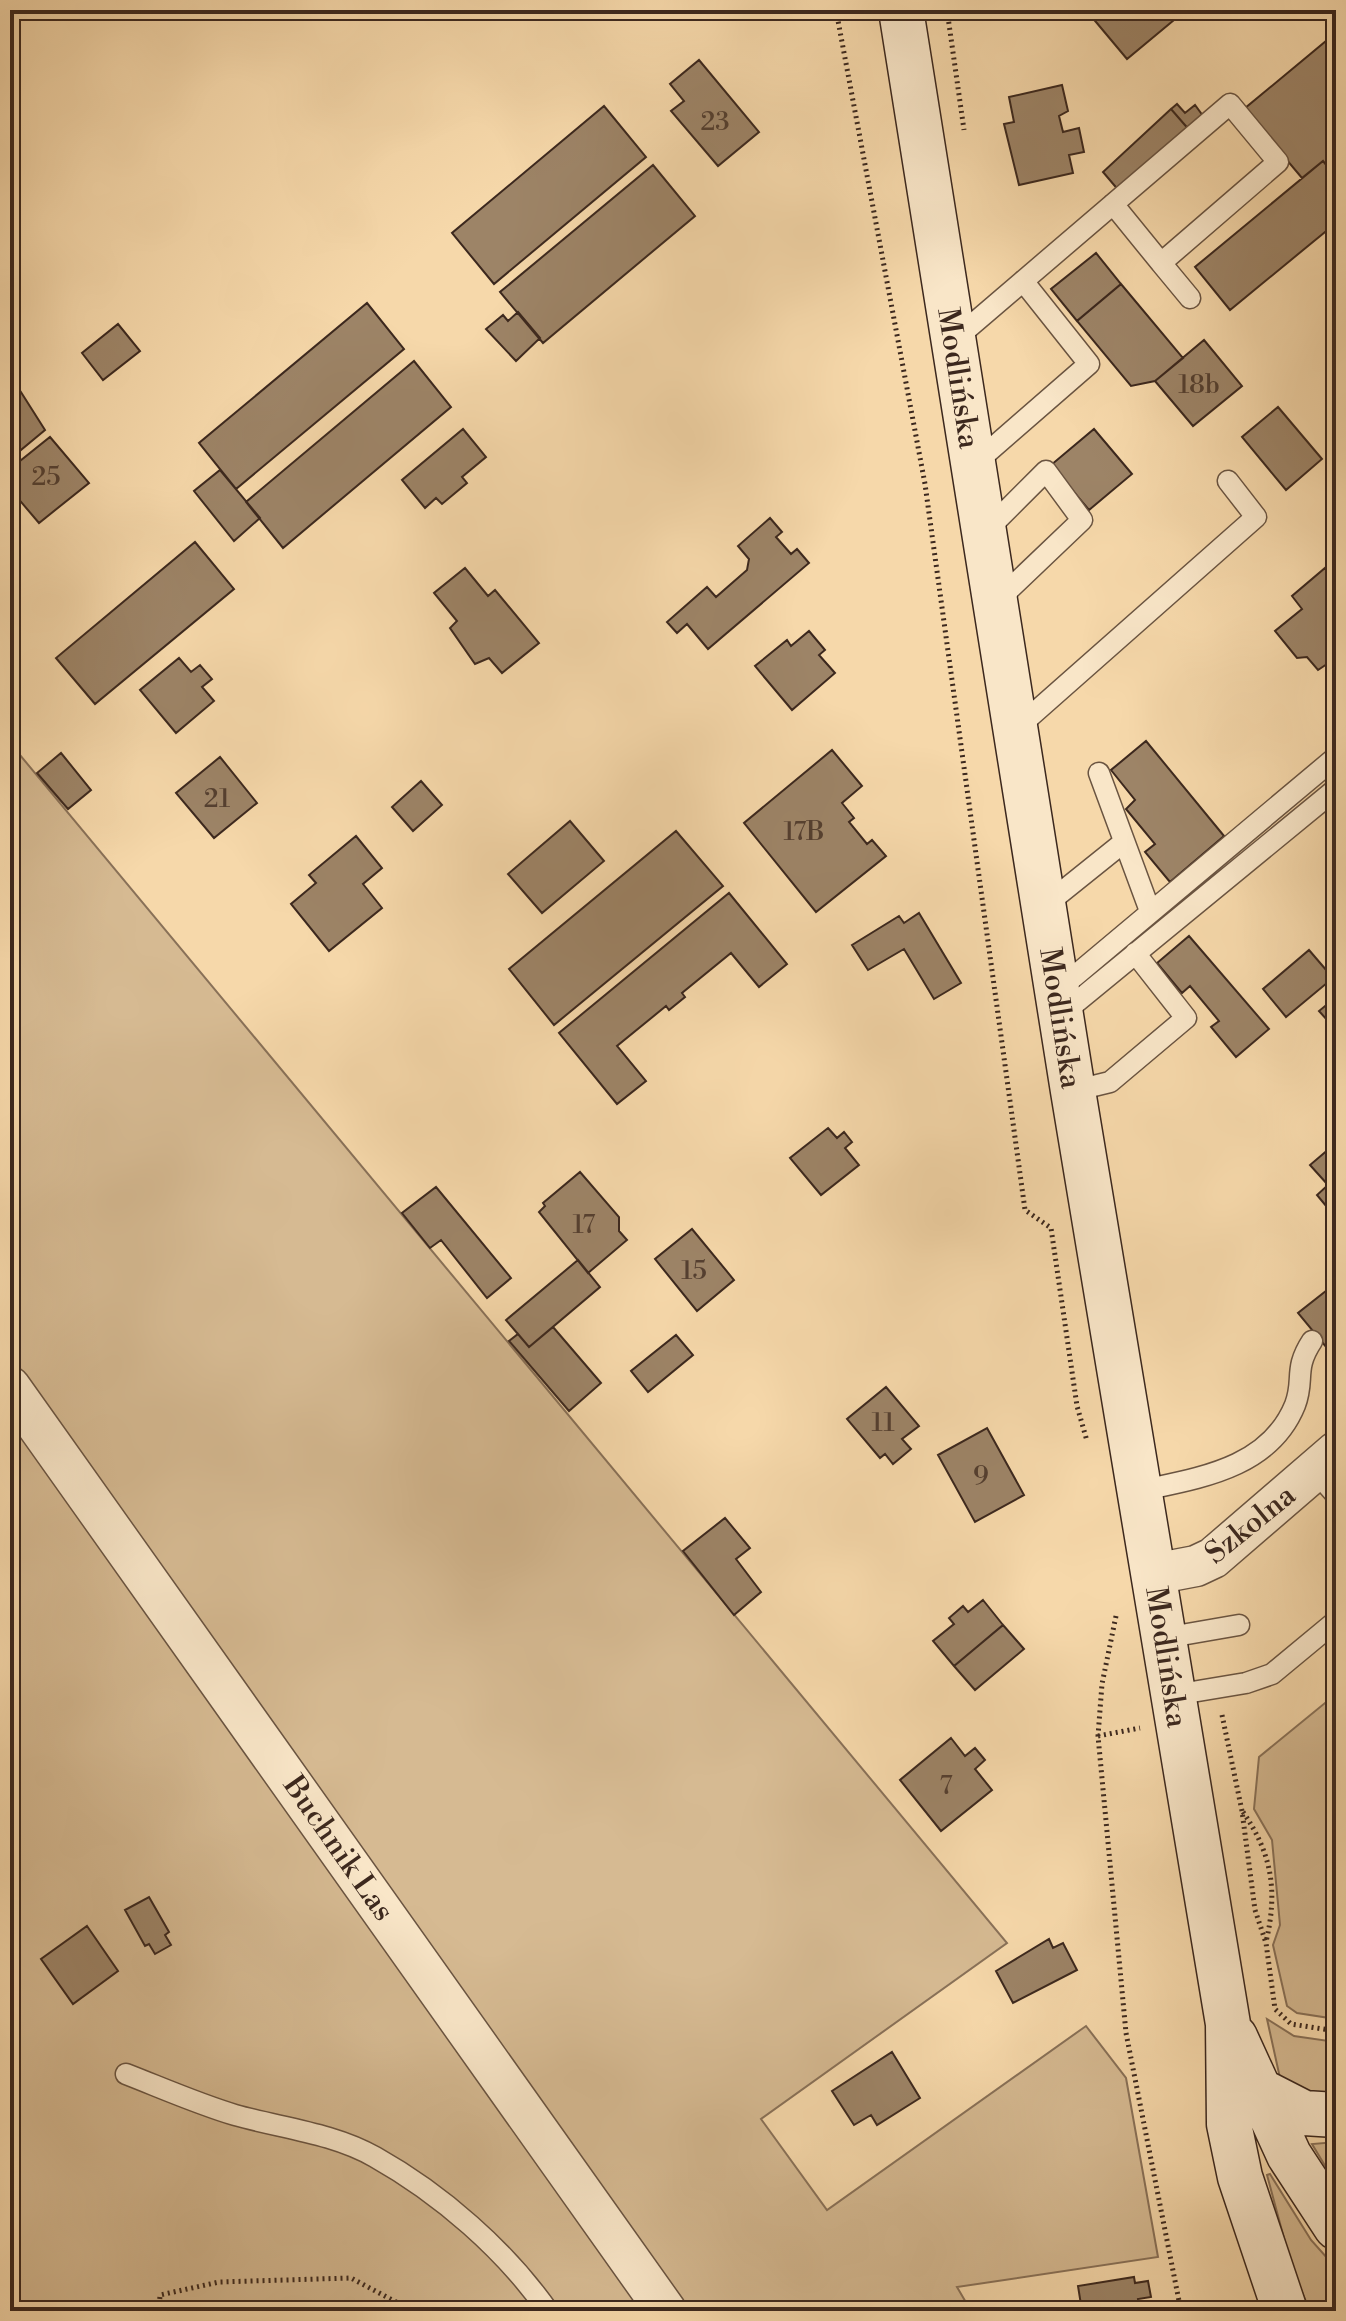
<svg xmlns="http://www.w3.org/2000/svg" width="1346" height="2321" font-family="'Libre Bodoni',serif">
	<rect width="100%" height="100%" fill="#f6d8aa"/>
	<filter id="stains"><feTurbulence type="fractalNoise" baseFrequency=".0025" numOctaves="4"/><feColorMatrix values="0 0 0 0 .2 0 0 0 0 .09 0 0 0 0 .02 0 0 0 .5 -.17"/></filter>
	<radialGradient id="worn" r=".72"><stop offset=".6" stop-color="#630" stop-opacity="0"/><stop offset="1" stop-color="#630" stop-opacity=".3"/></radialGradient>
	<path fill="#d6ba92" stroke="#897158" stroke-width="2" d="M 10,743 L 1007,1943 L 761,2119 L 827,2210 L 1086,2026 L 1126,2078 L 1158,2257 L 957,2287 L 971,2311 L 10,2311 Z
		M 1336,1694 L 1336,2019 L 1297,2013 L 1287,2006 L 1273,1945 L 1280,1925 L 1272,1840 L 1254,1809 L 1259,1757 Z
		M 1267,2019 L 1294,2036 L 1336,2042 L 1336,2102 L 1323,2102 L 1280,2078 Z
		M 1336,2142 L 1336,2184 L 1312,2144 Z
		M 1270,2174 L 1311,2240 L 1336,2268 L 1336,2311 L 1310,2311 L 1307,2304 L 1292,2268 L 1267,2175 Z"/>
	<path fill="#9d8467" stroke="#3c281e" stroke-width="2" d="M 1098,10 L 1186,10 L 1127,59 L 1091,16 Z
		M 1326,41 L 1336,54 L 1336,177 L 1323,161 L 1302,178 L 1244,109 Z
		M 699,60 L 759,132 L 718,166 L 671,111 L 684,101 L 670,84 Z
		M 1062,85 L 1068,111 L 1059,116 L 1063,132 L 1079,128 L 1084,152 L 1069,155 L 1073,173 L 1019,185 L 1004,124 L 1014,122 L 1009,97 Z
		M 1177,104 L 1185,113 L 1195,105 L 1206,120 L 1191,132 L 1171,109 Z
		M 604,106 L 646,157 L 494,284 L 452,233 Z
		M 1171,109 L 1191,132 L 1120,192 L 1103,172 Z
		M 1323,161 L 1336,177 L 1336,223 L 1230,310 L 1195,267 Z
		M 653,165 L 695,216 L 543,343 L 500,292 Z
		M 1096,253 L 1121,284 L 1077,321 L 1051,289 Z
		M 1121,284 L 1183,358 L 1155,381 L 1131,386 L 1077,321 Z
		M 367,303 L 404,349 L 236,489 L 199,443 Z
		M 518,312 L 540,338 L 516,361 L 486,329 L 503,315 L 508,321 Z
		M 118,324 L 140,351 L 103,380 L 82,353 Z
		M 1204,340 L 1242,386 L 1193,426 L 1155,381 Z
		M 414,361 L 451,407 L 283,548 L 246,502 Z
		M 19,389 L 45,430 L 10,459 L 10,396 Z
		M 1278,407 L 1322,459 L 1286,490 L 1242,437 Z
		M 463,429 L 486,457 L 462,477 L 467,483 L 442,504 L 436,498 L 425,508 L 402,480 Z
		M 1094,429 L 1132,474 L 1089,510 L 1051,465 Z
		M 50,437 L 89,483 L 39,523 L 10,489 L 10,469 Z
		M 220,470 L 260,518 L 234,541 L 194,491 Z
		M 770,518 L 782,532 L 776,537 L 791,554 L 797,549 L 809,563 L 708,649 L 687,624 L 677,633 L 667,622 L 707,587 L 716,597 L 747,570 L 749,559 L 738,546 Z
		M 195,542 L 234,589 L 95,704 L 56,658 Z
		M 465,568 L 488,596 L 495,590 L 539,643 L 502,673 L 489,658 L 475,664 L 450,628 L 457,621 L 434,593 Z
		M 1325,568 L 1336,580 L 1336,658 L 1318,670 L 1307,657 L 1297,658 L 1275,631 L 1302,609 L 1292,596 Z
		M 809,631 L 825,650 L 819,655 L 835,673 L 792,710 L 755,666 L 787,640 L 791,646 Z
		M 179,658 L 191,672 L 200,665 L 212,679 L 202,687 L 214,701 L 176,733 L 140,690 Z
		M 1146,741 L 1224,836 L 1170,882 L 1145,852 L 1155,844 L 1126,809 L 1135,800 L 1111,770 Z
		M 832,750 L 862,786 L 842,803 L 854,818 L 849,822 L 867,844 L 872,840 L 886,856 L 816,912 L 744,823 Z
		M 61,753 L 91,790 L 68,809 L 37,773 Z
		M 220,757 L 257,803 L 214,838 L 176,793 Z
		M 421,781 L 442,805 L 413,831 L 392,807 Z
		M 570,821 L 604,861 L 542,913 L 508,874 Z
		M 676,831 L 723,886 L 554,1025 L 509,969 Z
		M 356,836 L 382,868 L 363,884 L 382,908 L 329,951 L 291,904 L 316,883 L 309,875 Z
		M 729,893 L 787,964 L 759,987 L 731,953 L 682,993 L 685,997 L 669,1010 L 666,1006 L 617,1046 L 646,1081 L 617,1104 L 559,1033 Z
		M 919,913 L 961,983 L 934,999 L 904,949 L 868,970 L 852,945 L 899,916 L 904,923 Z
		M 1189,936 L 1269,1029 L 1236,1057 L 1211,1027 L 1219,1021 L 1190,986 L 1182,993 L 1157,963 Z
		M 1309,950 L 1333,978 L 1286,1017 L 1263,989 Z
		M 1336,997 L 1336,1030 L 1319,1011 Z
		M 828,1128 L 837,1138 L 844,1132 L 852,1142 L 845,1148 L 859,1165 L 821,1195 L 790,1158 Z
		M 1336,1143 L 1336,1218 L 1317,1195 L 1328,1185 L 1310,1165 Z
		M 580,1172 L 619,1217 L 619,1231 L 627,1240 L 588,1273 L 539,1212 L 545,1206 L 543,1203 Z
		M 436,1187 L 511,1278 L 487,1298 L 441,1240 L 430,1248 L 402,1213 Z
		M 692,1229 L 734,1280 L 697,1311 L 655,1259 Z
		M 578,1260 L 600,1287 L 529,1347 L 506,1320 Z
		M 1336,1283 L 1336,1359 L 1298,1313 Z
		M 553,1327 L 601,1383 L 569,1411 L 509,1341 L 518,1334 L 529,1347 Z
		M 676,1335 L 693,1355 L 648,1392 L 631,1371 Z
		M 886,1387 L 919,1426 L 902,1439 L 911,1449 L 893,1464 L 885,1454 L 880,1458 L 847,1419 Z
		M 987,1428 L 1024,1495 L 975,1522 L 938,1455 Z
		M 725,1518 L 750,1548 L 736,1559 L 761,1592 L 734,1615 L 683,1551 Z
		M 983,1600 L 1003,1625 L 954,1666 L 933,1641 L 954,1624 L 949,1618 L 963,1606 L 968,1612 Z
		M 1003,1625 L 1024,1649 L 975,1690 L 954,1666 Z
		M 951,1738 L 965,1756 L 975,1748 L 985,1760 L 975,1769 L 992,1790 L 941,1831 L 900,1780 Z
		M 149,1897 L 169,1932 L 165,1935 L 171,1945 L 155,1954 L 149,1944 L 145,1946 L 125,1910 Z
		M 87,1926 L 118,1971 L 73,2004 L 41,1959 Z
		M 1049,1939 L 1053,1948 L 1063,1943 L 1077,1970 L 1013,2003 L 996,1971 Z
		M 892,2052 L 920,2098 L 877,2125 L 871,2115 L 854,2125 L 832,2091 Z
		M 1134,2277 L 1135,2283 L 1148,2281 L 1151,2297 L 1138,2299 L 1140,2311 L 1082,2311 L 1078,2286 Z"/>
	<g fill="none" stroke-linecap="round" stroke-linejoin="round">
		<g stroke="#6a5441" stroke-width="23">
			<path id="lane" d="M 1161,263 L 1190,298
				M 953,341 L 1230,104 L 1278,162 L 1161,263 L 1113,204
				M 973,465 L 1089,364 L 1023,281
				M 985,532 L 1046,471 L 1082,520 L 995,603
				M 1016,729 L 1256,517 L 1228,481
				M 1099,773 L 1150,911
				M 1043,907 L 1124,842
				M 1058,990 L 1336,757
				M 1062,1014 L 1336,789
				M 1073,1091 L 1110,1082 L 1186,1018 L 1135,953
				M 1315,1471 L 1336,1495
				M 1139,1491 C 1198,1478 1269,1469 1295,1405 C 1305,1379 1293,1370 1312,1341
				M 1164,1638 L 1239,1625
				M 1174,1695 L 1246,1683 L 1272,1674 L 1336,1621
				M 126,2074 C 162,2088 198,2104 235,2115 C 281,2128 333,2133 375,2157 C 441,2194 505,2250 548,2311"/>
		</g>
		<g stroke="#6a5441" stroke-width="43">
			<path id="street" d="M 10,1387 L 666,2311
				M 1154,1574 L 1196,1566 L 1213,1558 L 1336,1452"/>
		</g>
		<g stroke="#3c281e" stroke-width="47">
			<path id="secondary" d="M 901,10 L 1073,1091 L 1228,2024 L 1229,2124 L 1240,2177 L 1285,2311
				M 1235,2037 L 1289,2155 L 1336,2227
				M 1261,2091 L 1304,2113 L 1336,2115"/>
		</g>
		<path stroke="#3c281e" stroke-width="5" stroke-dasharray="2 4" stroke-linecap="butt" d="M 836,10 L 925,484 L 1025,1210 L 1051,1228 L 1077,1406 L 1087,1441
			M 947,10 L 964,130
			M 1116,1616 L 1102,1684 L 1098,1736 L 1126,2033 L 1181,2311
			M 1222,1715 L 1242,1811 L 1255,1910 L 1266,1943 L 1275,2009 L 1291,2024 L 1336,2031
			M 1098,1736 L 1140,1728
			M 1243,1812 C 1272,1854 1278,1891 1266,1942
			M 159,2311 L 160,2295 L 219,2282 L 351,2278 L 413,2311"/>
		<use href="#lane" stroke="#f9e6c8" stroke-width="20"/>
		<use href="#street" stroke="#f9e6c8" stroke-width="40"/>
		<use href="#secondary" stroke="#f9e6c8" stroke-width="44"/>
	</g>
	<g text-anchor="middle" stroke-width="8" stroke-linejoin="round" paint-order="stroke">
		<g font-size="26" fill="#543f30">
			<text x="715" y="130">23</text>
			<text x="1199" y="393">18b</text>
			<text x="46" y="485">25</text>
			<text x="217" y="807">21</text>
			<text x="804" y="840">17B</text>
			<text x="584" y="1233">17</text>
			<text x="694" y="1279">15</text>
			<text x="883" y="1431">11</text>
			<text x="981" y="1484">9</text>
			<text x="946" y="1794">7</text>
		</g>
		<g font-size="30" fill="#3c281e" stroke="#f9e6c8">
			<text transform="translate(959 378) rotate(81)" y="10">Modlińska</text>
			<text transform="translate(1061 1018) rotate(81)" y="10">Modlińska</text>
			<text transform="translate(1250 1524) rotate(-39)" y="10">Szkolna</text>
			<text transform="translate(1167 1657) rotate(81)" y="10">Modlińska</text>
			<text transform="translate(339 1848) rotate(55)" y="10">Buchnik Las</text>
		</g>
	</g>
	<rect width="1346" height="2321" fill="none" stroke="#f6d8aa" stroke-width="40"/>
	<rect x="12" y="12" width="1322" height="2297" fill="none" stroke="#3c281e" stroke-width="4"/>
	<rect x="20" y="20" width="1306" height="2281" fill="none" stroke="#3c281e" stroke-width="2"/>
	<rect width="100%" height="100%" filter="url(#stains)"/>
	<rect width="100%" height="100%" fill="url(#worn)"/>
</svg>
